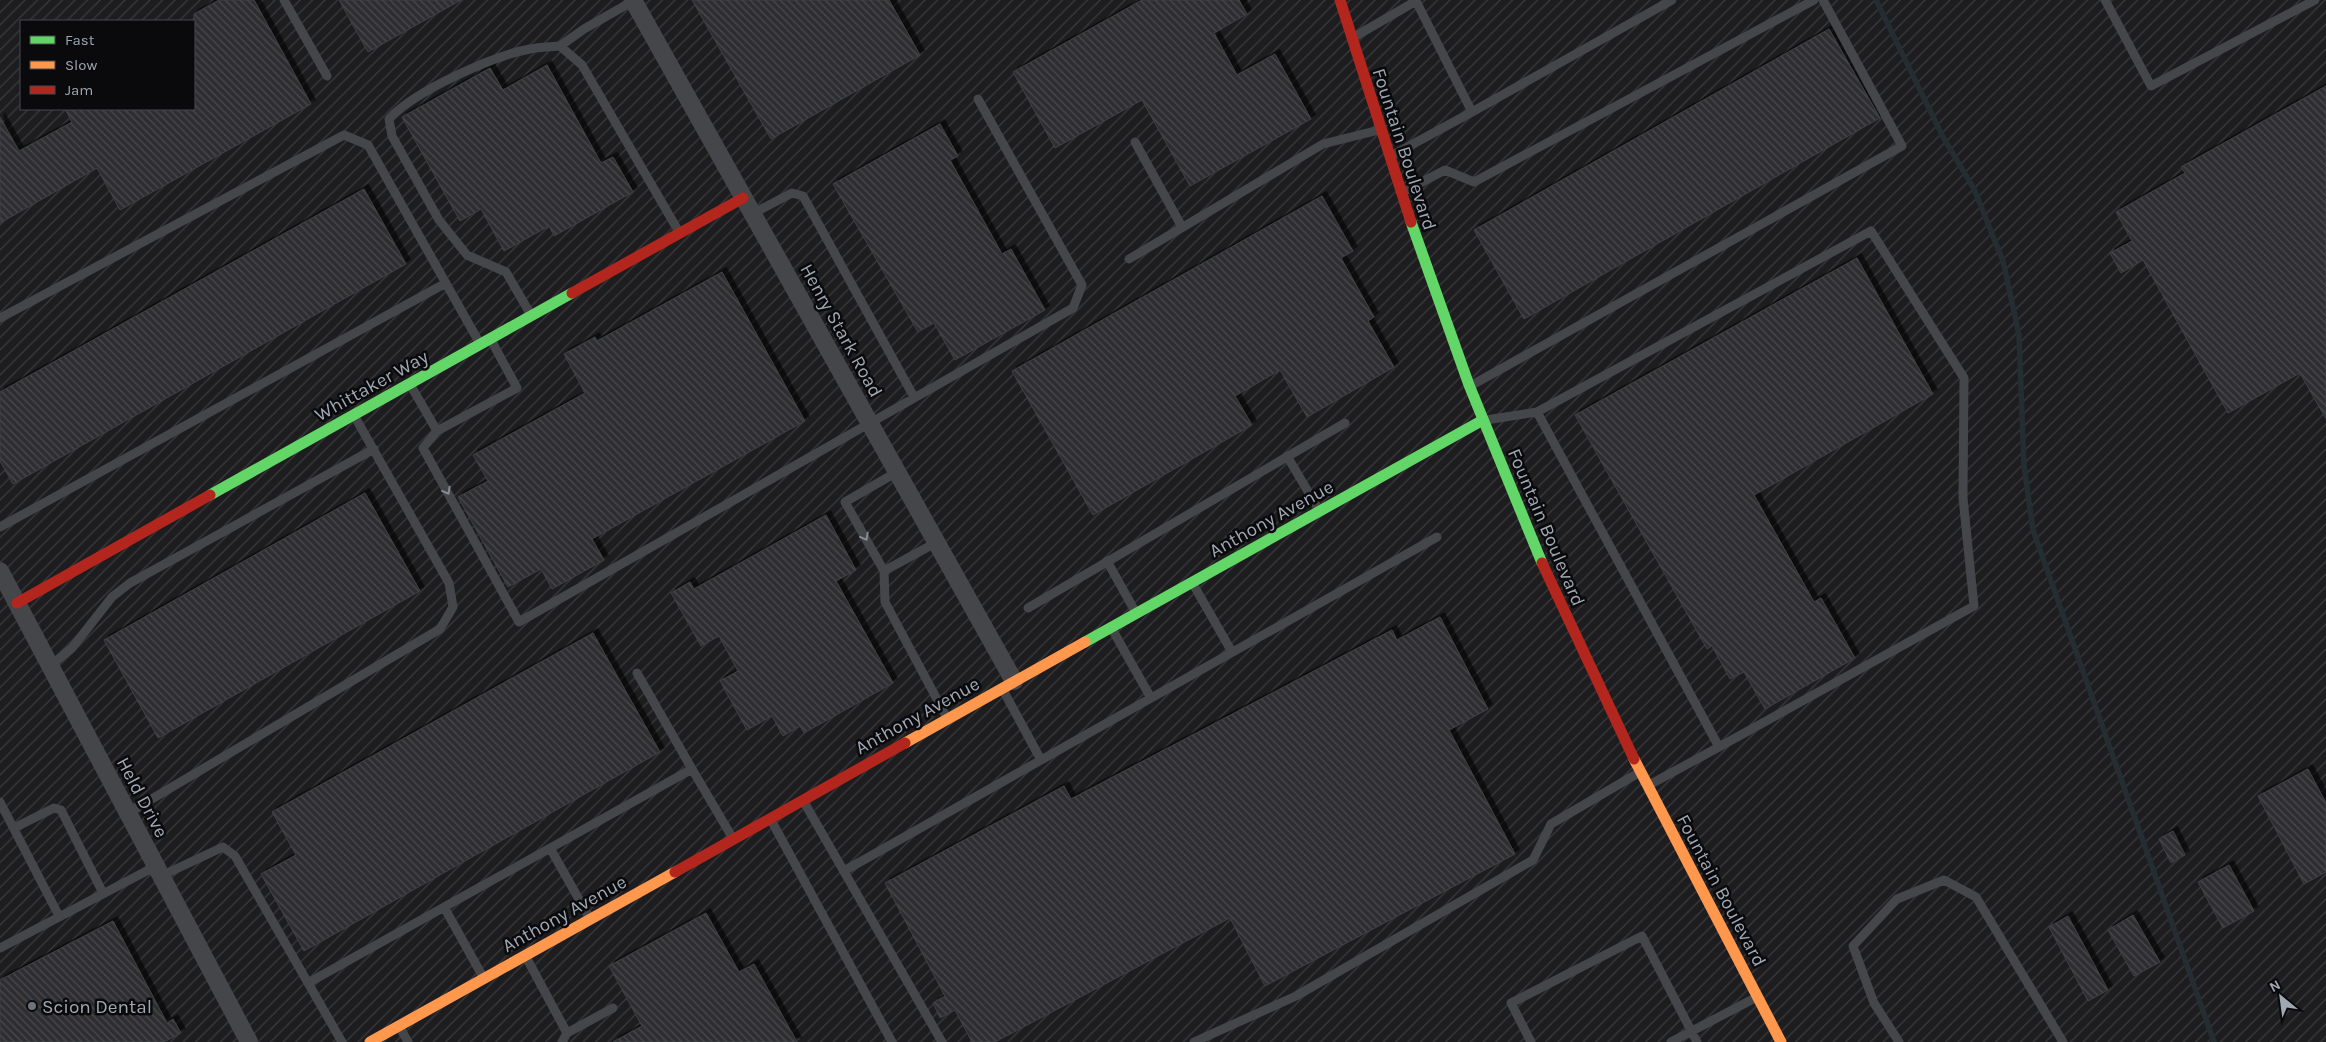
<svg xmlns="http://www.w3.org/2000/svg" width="2326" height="1042" font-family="Karla,sans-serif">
	<defs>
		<pattern id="industrial-furrows" width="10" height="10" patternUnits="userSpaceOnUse" patternTransform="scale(1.25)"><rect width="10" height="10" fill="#1d1d1f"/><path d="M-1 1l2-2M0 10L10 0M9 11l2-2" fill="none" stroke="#3b3b3d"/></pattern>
		<pattern id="building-back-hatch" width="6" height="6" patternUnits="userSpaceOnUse" patternTransform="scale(1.25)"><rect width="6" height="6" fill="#2f2f31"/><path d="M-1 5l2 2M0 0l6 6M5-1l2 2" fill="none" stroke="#4a4a4c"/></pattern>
		<filter id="shadow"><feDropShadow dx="4.5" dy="-4.5" stdDeviation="0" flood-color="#0009"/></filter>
	</defs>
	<rect width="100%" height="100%" fill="#101010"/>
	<path fill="url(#industrial-furrows)" fill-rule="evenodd" d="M 0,0 L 2326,0 L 2326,1042 L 0,1042 ZM 21,21 L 194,21 L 194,109 L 21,109 Z"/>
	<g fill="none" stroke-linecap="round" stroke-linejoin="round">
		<path stroke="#232d32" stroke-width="5.5" d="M 1876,0 L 1943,137 L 1974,189 L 2003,261 L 2019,335 L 2024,466 L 2033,530 L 2214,1042"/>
	</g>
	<path fill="url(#building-back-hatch)" stroke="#3e4144" filter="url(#shadow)" d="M 219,0 L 254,0 L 311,104 L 120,210 L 97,168 L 0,223 L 0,117 L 19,151 L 72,122 L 65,109 L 194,109 L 194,14 Z
		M 339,0 L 461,0 L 368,52 Z
		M 692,0 L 889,0 L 920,55 L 771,139 Z
		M 1142,0 L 1239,0 L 1247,14 L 1214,33 L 1237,75 L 1275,54 L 1311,119 L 1190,186 L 1142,100 L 1055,148 L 1013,72 Z
		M 1829,29 L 1880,118 L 1524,319 L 1474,230 Z
		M 547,65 L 601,163 L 613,157 L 633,192 L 554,236 L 549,226 L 504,251 L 481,209 L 460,221 L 402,117 L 490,68 L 503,90 Z
		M 2326,86 L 2326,419 L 2300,373 L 2228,413 L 2143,260 L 2121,273 L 2110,253 L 2132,241 L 2116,212 L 2185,173 L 2181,167 Z
		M 940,124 L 958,156 L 950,160 L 1002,254 L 1011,249 L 1045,310 L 955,360 L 934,323 L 918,332 L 833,184 Z
		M 364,189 L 406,264 L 13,484 L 0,461 L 0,392 Z
		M 1322,196 L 1353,251 L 1341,258 L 1374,317 L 1368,321 L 1394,367 L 1307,417 L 1280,370 L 1235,396 L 1252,425 L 1093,515 L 1012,371 Z
		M 1857,258 L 1933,394 L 1754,495 L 1814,602 L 1821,598 L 1855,658 L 1765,709 L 1744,672 L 1730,679 L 1712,646 L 1707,649 L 1575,415 Z
		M 722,272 L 805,421 L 592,539 L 604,560 L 552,589 L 541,569 L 508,587 L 458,497 L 488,481 L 473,455 L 585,393 L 564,354 L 595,337 L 597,341 Z
		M 365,493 L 420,591 L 158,738 L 104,640 Z
		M 826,515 L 856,570 L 836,581 L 893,683 L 804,733 L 800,726 L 783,736 L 772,716 L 747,730 L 720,681 L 738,671 L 719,636 L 701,646 L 671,593 L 690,582 L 694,589 Z
		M 1440,617 L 1488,709 L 1449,730 L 1515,854 L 1265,986 L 1230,918 L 995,1042 L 972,1042 L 955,1010 L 940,1018 L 933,1003 L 945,996 L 885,883 L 1064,786 L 1071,799 L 1392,630 L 1397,640 Z
		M 593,633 L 660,752 L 304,951 L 261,874 L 296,855 L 272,812 Z
		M 2308,769 L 2326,803 L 2326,872 L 2304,884 L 2258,796 Z
		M 2173,831 L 2185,855 L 2171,863 L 2159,839 Z
		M 2229,865 L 2254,911 L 2223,928 L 2198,882 Z
		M 706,913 L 739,972 L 754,964 L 797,1042 L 613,1042 L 642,1026 L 609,966 Z
		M 2133,915 L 2160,962 L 2134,976 L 2108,930 Z
		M 2068,916 L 2108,990 L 2088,1001 L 2049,927 Z
		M 113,921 L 167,1023 L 173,1019 L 181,1033 L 164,1042 L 0,1042 L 0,980 Z"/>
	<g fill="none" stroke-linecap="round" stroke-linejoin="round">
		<path stroke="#444649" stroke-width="9" d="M 284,0 L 327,76
			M 2105,0 L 2151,86 L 2315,0
			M 1354,37 L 1416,1 L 1472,112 L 1391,156
			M 560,46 L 584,29 L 633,1
			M 1472,112 L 1672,0
			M 1135,142 L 1182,227
			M 1403,192 L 1445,170 L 1474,182 L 1814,0
			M 752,214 L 792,193 L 803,196 L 914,397
			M 1129,259 L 1323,144 L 1379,130
			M 531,315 L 506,272 L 467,255 L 439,220 L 392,136 L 389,119 C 415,91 492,56 530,49 C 540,47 550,47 560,46 L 582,65 L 679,232
			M 0,318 L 344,135 L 368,145 L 479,342
			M 491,340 L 517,388 L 437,431 L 423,448 L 519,622 L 1073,308 L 1082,285 L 978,99
			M 1472,385 L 1902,146 L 1823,0
			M 411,386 L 437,431
			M 1537,412 L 1871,231 L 1964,378 L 1963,498 L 1974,606 L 1719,747
			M 1486,420 L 1537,412 L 1719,747 L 1649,785
			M 1287,456 L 1319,510
			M 0,527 L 446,283
			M 937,542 L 884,571 L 885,602 L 947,718
			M 1107,561 L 1136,613
			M 884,571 L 845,502 L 897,472
			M 1193,584 L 1232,652
			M 1028,608 L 1345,423
			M 1112,629 L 1151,698
			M 50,666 L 72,648 L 112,597 L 130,583 L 374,449
			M 637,673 L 692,769
			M 1003,690 L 1041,760
			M 0,802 L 59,916
			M 804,802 L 942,1042
			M 128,813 L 440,629 L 453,607 L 449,583 L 355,417
			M 771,820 L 892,1042
			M 14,828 L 54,808 L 61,810 L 103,893
			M 550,848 L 589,917
			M 844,871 L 1437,537
			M 161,876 L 223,847 L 235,856 L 342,1042
			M 444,907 L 483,977
			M 0,948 L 156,866
			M 526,957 L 567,1033 L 562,1042
			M 308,983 L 692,769 L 732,837
			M 399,1026 L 408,1042
			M 567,1033 L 613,1008
			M 1194,1042 L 1296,996 L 1533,860 L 1551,824 L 1640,772
			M 1531,1042 L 1511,1003 L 1642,936 L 1697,1042
			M 1671,1042 L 1757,997
			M 1899,1042 L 1874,1003 L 1853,946 L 1897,899 L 1944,880 L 1976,897 L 2063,1042"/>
		<path stroke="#444649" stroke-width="18" d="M 633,0 L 1014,681
			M 0,571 L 249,1042"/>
		<path stroke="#63d668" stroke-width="11" d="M 1411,222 L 1469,385 L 1542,563
			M 210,495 L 572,293
			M 1085,642 L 1483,420"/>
		<path stroke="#ff974d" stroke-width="11" d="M 905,743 L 1085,642
			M 1634,759 L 1781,1042
			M 370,1042 L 675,872"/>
		<path stroke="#b3261e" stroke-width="11" d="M 1340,0 L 1411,222
			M 572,293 L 743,198
			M 1542,563 L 1634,759
			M 17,603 L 210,495
			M 675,872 L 905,743"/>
	</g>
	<defs><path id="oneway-chevron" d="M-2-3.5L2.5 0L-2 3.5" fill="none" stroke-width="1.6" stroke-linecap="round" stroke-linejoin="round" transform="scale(1.25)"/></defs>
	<g stroke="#848b93">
		<use href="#oneway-chevron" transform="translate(447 491) rotate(61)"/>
		<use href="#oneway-chevron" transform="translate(865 537) rotate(61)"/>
	</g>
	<circle fill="#6d737a" stroke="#0a0a0c" stroke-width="2" cx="32" cy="1006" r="5"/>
	<g text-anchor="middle" stroke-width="5" stroke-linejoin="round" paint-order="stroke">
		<g font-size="19" fill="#9fa8b3" stroke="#0a0a0c">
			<text transform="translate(1405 149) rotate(72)" y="7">Fountain Boulevard</text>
			<text transform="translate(842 330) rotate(61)" y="7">Henry Stark Road</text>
			<text transform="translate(371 385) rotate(-29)" y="7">Whittaker Way</text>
			<text transform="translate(1271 518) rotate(-29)" y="7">Anthony Avenue</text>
			<text transform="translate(1547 527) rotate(67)" y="7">Fountain Boulevard</text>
			<text transform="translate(917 715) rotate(-29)" y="7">Anthony Avenue</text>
			<text transform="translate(143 797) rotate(62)" y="7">Held Drive</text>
			<text transform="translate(1722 890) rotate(62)" y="7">Fountain Boulevard</text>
			<text transform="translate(564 913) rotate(-29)" y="7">Anthony Avenue</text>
		</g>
		<g font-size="19" fill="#9fa8b3" stroke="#0a0a0c" text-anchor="start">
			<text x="42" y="1013">Scion Dental</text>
		</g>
	</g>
	<rect x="20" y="20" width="175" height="90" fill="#0a0a0c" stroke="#46494f"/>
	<rect x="30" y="36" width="25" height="8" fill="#63d668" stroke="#46494f"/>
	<text x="65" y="45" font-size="15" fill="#9fa8b3">Fast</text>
	<rect x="30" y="61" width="25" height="8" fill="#ff974d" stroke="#46494f"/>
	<text x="65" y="70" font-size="15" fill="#9fa8b3">Slow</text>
	<rect x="30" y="86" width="25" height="8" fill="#b3261e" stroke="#46494f"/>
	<text x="65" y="95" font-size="15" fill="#9fa8b3">Jam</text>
	<g transform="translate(2281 997) rotate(331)" stroke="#0a0a0c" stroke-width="4" paint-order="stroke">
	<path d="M0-4L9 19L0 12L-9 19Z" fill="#9fa8b3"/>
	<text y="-8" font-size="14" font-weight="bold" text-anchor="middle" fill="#9fa8b3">N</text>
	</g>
</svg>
